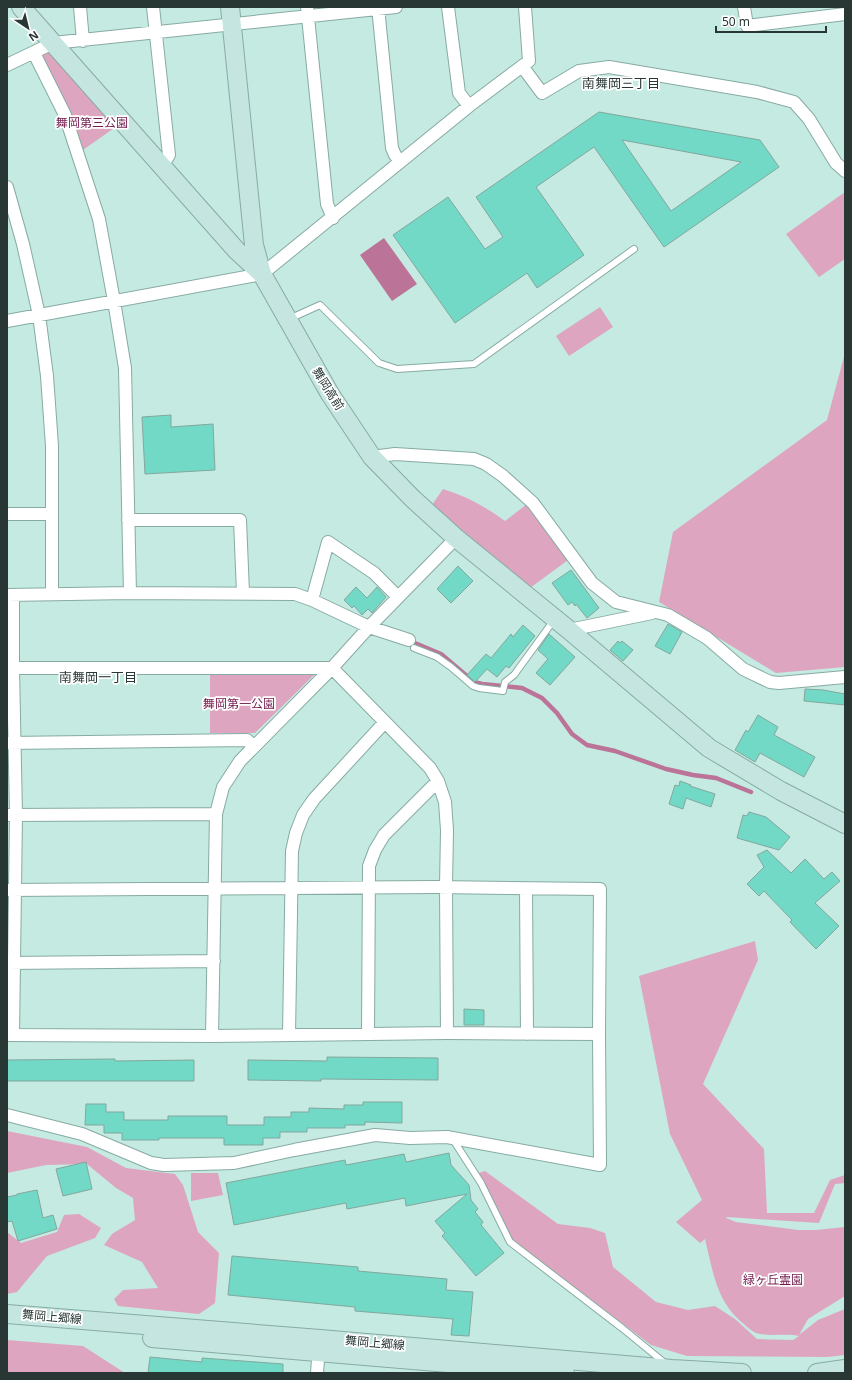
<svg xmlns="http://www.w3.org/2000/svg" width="852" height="1380" font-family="'Noto Sans','Noto Sans JP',sans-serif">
	<rect width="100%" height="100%" fill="#c4eae1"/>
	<path fill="#dea5c0" d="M 53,50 L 117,126 L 83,150 L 41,54 Z
		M 845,192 L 845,259 L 819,277 L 786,234 Z
		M 600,307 L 613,327 L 569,356 L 556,336 Z
		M 845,353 L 845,667 L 776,673 L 659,602 L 673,532 L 827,420 Z
		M 443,489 C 466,496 486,507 505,521 L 527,504 L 568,560 L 530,588 L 432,505 Z
		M 210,675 L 314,675 L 255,733 L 210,733 Z
		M 755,941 L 758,960 L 703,1084 L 764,1149 L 767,1213 L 814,1213 L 830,1180 L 845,1175 L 845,1183 L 835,1184 L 819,1223 L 727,1217 L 726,1218 L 736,1222 L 798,1230 L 816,1230 L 845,1227 L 845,1296 L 808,1319 L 799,1335 L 818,1320 L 845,1309 L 845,1355 L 827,1357 L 687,1356 L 651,1345 L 512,1240 L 479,1173 L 485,1171 L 558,1224 L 590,1228 L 605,1233 L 613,1267 L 656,1302 L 688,1310 L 715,1306 L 735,1319 L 757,1339 L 793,1340 L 799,1336 C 786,1333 770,1337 756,1333 C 752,1331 747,1327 744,1324 C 716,1302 713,1271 705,1239 L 700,1243 L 676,1222 L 702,1200 L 670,1134 L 639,976 Z
		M 7,1131 L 87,1147 L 126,1168 L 175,1174 L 183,1185 L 198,1232 L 219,1253 L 215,1303 L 199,1314 L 118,1306 L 114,1299 L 123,1290 L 158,1288 L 142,1262 L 104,1245 L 112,1234 L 135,1220 L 133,1198 L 116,1188 L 87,1164 L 46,1165 L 7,1173 Z
		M 191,1173 L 218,1173 L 223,1195 L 191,1201 Z
		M 79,1214 L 101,1228 L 95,1238 L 47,1256 L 17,1292 L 7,1294 L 7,1232 L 21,1243 L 57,1232 L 64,1215 Z
		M 7,1340 L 83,1346 L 125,1373 L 7,1373 Z"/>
	<path fill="#bb7397" d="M 384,238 L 417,284 L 392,301 L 360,255 Z"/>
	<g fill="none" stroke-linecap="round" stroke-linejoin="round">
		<path stroke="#bb7397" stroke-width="4.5" d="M 410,641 L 441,654 L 474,682 L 482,684 L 522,688 L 542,698 L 557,713 L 572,734 L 587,745 L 615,751 L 666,769 L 693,775 L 716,778 L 751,792"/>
	</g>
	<path fill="#71d9c5" stroke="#83a79f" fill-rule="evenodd" d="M 599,112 L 760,140 L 779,167 L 664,247 L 594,147 L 536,187 L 584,255 L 537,288 L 527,273 L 455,323 L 393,235 L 448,197 L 485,249 L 503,237 L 476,197 ZM 622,140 L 741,162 L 671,211 Z
		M 171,415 L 171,427 L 213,424 L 215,470 L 145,474 L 142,417 Z
		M 458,566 L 473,581 L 451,603 L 437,589 Z
		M 571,570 L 599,608 L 587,618 L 576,604 L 575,606 L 572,602 L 568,605 L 552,583 Z
		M 356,587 L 367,598 L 377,587 L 386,597 L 372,613 L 368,609 L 362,615 L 354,606 L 352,608 L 344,600 Z
		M 668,624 L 682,632 L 670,654 L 655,646 Z
		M 523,625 L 535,636 L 509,668 L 506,666 L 497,677 L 487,669 L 475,682 L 467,675 L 486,654 L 491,658 L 511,634 L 513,637 Z
		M 549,634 L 575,657 L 550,685 L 536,673 L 548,659 L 538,650 Z
		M 618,641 L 620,643 L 622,641 L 633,650 L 623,661 L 610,650 Z
		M 805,689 L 823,690 L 845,694 L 845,705 L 804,701 Z
		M 758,715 L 778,727 L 774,735 L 815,757 L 804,777 L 760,753 L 755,762 L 735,750 L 746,730 L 748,732 Z
		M 680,781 L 691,785 L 690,786 L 715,794 L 711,807 L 686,798 L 683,809 L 669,804 L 675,785 L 679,786 Z
		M 749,812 L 766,817 L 790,837 L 779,850 L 737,838 L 743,815 L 747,816 Z
		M 767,850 L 791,873 L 805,859 L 824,879 L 832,872 L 840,881 L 815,903 L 839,926 L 816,949 L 790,922 L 792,920 L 764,891 L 759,896 L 747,884 L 764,867 L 757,855 Z
		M 464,1009 L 484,1010 L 484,1025 L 464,1025 Z
		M 327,1057 L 438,1058 L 438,1080 L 321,1079 L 321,1081 L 248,1080 L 248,1060 L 327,1061 Z
		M 115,1059 L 115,1061 L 194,1060 L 194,1081 L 7,1081 L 7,1060 Z
		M 363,1102 L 402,1102 L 402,1123 L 365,1122 L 365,1125 L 345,1125 L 345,1128 L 307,1128 L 307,1132 L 280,1132 L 280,1138 L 263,1138 L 263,1145 L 224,1145 L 224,1138 L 159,1138 L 159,1140 L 122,1140 L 122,1133 L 104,1133 L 104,1125 L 85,1125 L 86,1104 L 106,1104 L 106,1112 L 124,1112 L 124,1120 L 168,1120 L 168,1116 L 227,1116 L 227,1125 L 264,1125 L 264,1117 L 291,1117 L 291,1112 L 309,1112 L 309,1108 L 344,1109 L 344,1105 L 363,1105 Z
		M 449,1153 L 451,1165 L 469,1185 L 471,1200 L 478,1209 L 475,1212 L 483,1222 L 481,1225 L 504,1253 L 476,1276 L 442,1236 L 445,1233 L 435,1221 L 467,1194 L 406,1206 L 405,1198 L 347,1209 L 346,1203 L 234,1225 L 226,1183 L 345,1160 L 346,1165 L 404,1154 L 406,1162 Z
		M 86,1162 L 92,1189 L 63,1196 L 56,1169 Z
		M 37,1190 L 43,1218 L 53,1215 L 57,1229 L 18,1241 L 12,1221 L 7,1222 L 7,1197 L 17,1195 L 17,1194 Z
		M 232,1256 L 358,1267 L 358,1271 L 447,1279 L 446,1290 L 473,1292 L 469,1336 L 451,1335 L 453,1319 L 355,1311 L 355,1307 L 228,1295 Z
		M 150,1357 L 202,1362 L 202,1358 L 283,1364 L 283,1373 L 148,1373 Z"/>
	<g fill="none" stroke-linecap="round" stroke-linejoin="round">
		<g stroke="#87aba3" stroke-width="8">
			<path id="lane" d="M 289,319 L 320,305 L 379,363 L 397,369 L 474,364 L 634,249
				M 414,648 L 437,657 L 451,667 L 473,686 L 479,688 L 503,691 L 505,682 L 514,675 L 554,620
				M 452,1138 L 481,1183 L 510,1242 L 622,1328 L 666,1364"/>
		</g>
		<g stroke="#87aba3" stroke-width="14">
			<path id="street" d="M 80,7 L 83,41
				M 153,7 L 169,155 L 162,166
				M 307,7 L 327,204 L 333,218
				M 378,7 L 392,148 L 395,155 L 400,161
				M 448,7 L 459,93 L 469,106
				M 744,7 L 747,26 L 845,14
				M 34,53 L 65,115 L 99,219 L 114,301 L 125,368 L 130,593
				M 7,65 L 53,43 L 396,7
				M 522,66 L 542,93 L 579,71 L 609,67 L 757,92 L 794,102 L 809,119 L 836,163 L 845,171
				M 7,187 L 23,244 L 39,315 L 47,376 L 52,446 L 52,593
				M 7,321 L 262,274 L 469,106 L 529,61 L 525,7
				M 372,457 L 395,454 L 474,459 L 486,464 L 503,476 L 533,503 L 592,583 L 616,602 L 668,615 L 707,638 L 743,669 L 770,682 L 779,683 L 845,677
				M 7,514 L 51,514
				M 128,520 L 240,520 L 243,593
				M 7,595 L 130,593 L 295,594 L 312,600 L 369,627 L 409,640
				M 13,595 L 13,668 L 16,815 L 13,1035
				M 312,600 L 328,542 L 374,573 L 398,597
				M 569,630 L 652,613
				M 7,668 L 332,668 L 430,768 L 438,781 L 445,802 L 447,830 L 446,887 L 447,1033
				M 8,743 L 247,740 L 254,747
				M 7,815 L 216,814
				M 526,889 L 527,1034
				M 7,890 L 435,887 L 600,889 L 599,1034 L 447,1033 L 212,1036 L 7,1035
				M 7,963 L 214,961
				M 368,1034 L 369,866 L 375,850 L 384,835 L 438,781
				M 289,1035 L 292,851 L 296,833 L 303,815 L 314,799 L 385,722
				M 212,1036 L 216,814 L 223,787 L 240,761 L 332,668 L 369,627 L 456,538
				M 7,1115 L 82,1134 L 151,1163 L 164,1165 L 234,1163 L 294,1150 L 375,1135 L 410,1138 L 447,1137 L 600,1165 L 599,1034
				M 317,1373 L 319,1346"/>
		</g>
		<g stroke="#87aba3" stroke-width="20">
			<path id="secondary" d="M 21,7 L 237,251 L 262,274 L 330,394 L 372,457 L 413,499 L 456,538 L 569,630 L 709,748 L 781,791 L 845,824
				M 230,7 L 254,245 L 262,274
				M 7,1314 L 320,1339 L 672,1369 L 742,1373
				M 152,1338 L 565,1373
				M 817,1373 L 845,1369"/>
		</g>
		<use href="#lane" stroke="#fff" stroke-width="6"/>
		<use href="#street" stroke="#fff" stroke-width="12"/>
		<use href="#secondary" stroke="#c5e6e0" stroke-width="18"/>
	</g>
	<g text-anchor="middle" stroke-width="3.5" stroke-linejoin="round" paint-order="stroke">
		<g font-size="12" fill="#731c4f" stroke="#fff">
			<text x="92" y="127">舞岡第三公園</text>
			<text x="239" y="708">舞岡第一公園</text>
			<text x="773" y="1284">緑ヶ丘霊園</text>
		</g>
		<g font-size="12" fill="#283734" stroke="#fff">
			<text transform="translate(328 389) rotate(58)" y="4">舞岡高前</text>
			<text transform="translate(52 1317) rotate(5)" y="4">舞岡上郷線</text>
			<text transform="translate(375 1343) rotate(5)" y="4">舞岡上郷線</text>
		</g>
		<g font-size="13" fill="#283734" stroke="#fff">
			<text x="621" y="88">南舞岡三丁目</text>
			<text x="98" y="682">南舞岡一丁目</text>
		</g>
	</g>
	<rect width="852" height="1380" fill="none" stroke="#283734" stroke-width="16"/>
	<g transform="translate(28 28) rotate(145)" stroke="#ffffff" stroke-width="3" paint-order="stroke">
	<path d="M0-3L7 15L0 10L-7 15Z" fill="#283734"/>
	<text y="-6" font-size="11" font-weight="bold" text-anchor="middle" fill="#283734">N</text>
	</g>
	<path d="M716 26v6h110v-6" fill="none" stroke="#283734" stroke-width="2"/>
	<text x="722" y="26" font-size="12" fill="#283734" stroke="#ffffff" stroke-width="3" paint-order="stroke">50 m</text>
</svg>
